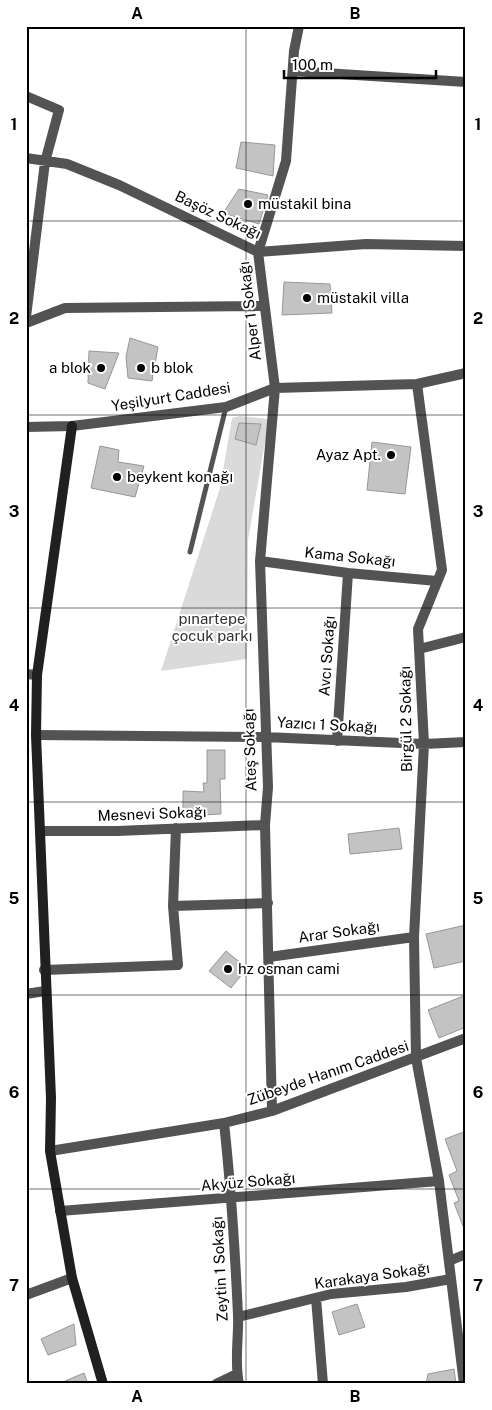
<svg xmlns="http://www.w3.org/2000/svg" width="492" height="1410" font-family="'Public Sans',sans-serif">
	<rect width="100%" height="100%" fill="#fff"/>
	<path fill="#dadada" d="M 240,416 L 269,419 L 248,540 L 247,659 L 161,671 L 220,488 L 232,418 Z"/>
	<path fill="#c3c3c3" stroke="#979797" d="M 241,142 L 275,145 L 273,176 L 236,168 Z
		M 239,189 L 268,195 L 259,224 L 223,213 Z
		M 284,282 L 330,284 L 332,313 L 282,315 Z
		M 130,338 L 158,347 L 152,381 L 128,378 L 126,357 Z
		M 89,351 L 119,353 L 105,389 L 88,383 Z
		M 239,423 L 261,424 L 256,445 L 235,439 Z
		M 372,442 L 411,447 L 405,494 L 367,490 Z
		M 100,446 L 119,450 L 118,462 L 144,466 L 135,497 L 91,488 Z
		M 207,750 L 225,750 L 225,779 L 220,779 L 221,814 L 183,816 L 183,791 L 204,792 L 203,783 L 207,783 Z
		M 399,828 L 402,849 L 350,854 L 348,834 Z
		M 466,925 L 466,961 L 434,968 L 426,934 Z
		M 226,951 L 247,968 L 231,988 L 209,971 Z
		M 466,995 L 466,1027 L 439,1038 L 428,1010 Z
		M 466,1131 L 466,1231 L 465,1231 L 454,1203 L 459,1201 L 449,1175 L 457,1171 L 445,1139 Z
		M 357,1304 L 365,1327 L 339,1335 L 332,1312 Z
		M 74,1324 L 76,1345 L 48,1355 L 41,1339 Z
		M 454,1369 L 456,1384 L 426,1384 L 428,1374 Z
		M 84,1373 L 88,1384 L 58,1384 Z"/>
	<g fill="none" stroke-linecap="round" stroke-linejoin="round">
		<path stroke="#535353" stroke-width="5" d="M 190,552 L 226,407"/>
		<path stroke="#535353" stroke-width="10" d="M 293,71 L 466,82
			M 26,96 L 59,110 L 45,162 L 26,317
			M 26,158 L 67,164 L 119,185 L 258,252 L 366,244 L 466,246
			M 26,323 L 65,308 L 263,306
			M 417,384 L 442,570 L 418,629 L 424,744 L 414,937 L 416,1058 L 439,1181 L 464,1384
			M 26,427 L 72,426 L 226,407 L 275,388 L 417,384 L 466,373
			M 260,561 L 348,573 L 437,581
			M 419,649 L 466,637
			M 26,674 L 37,675
			M 36,735 L 265,737 L 424,744 L 466,742
			M 337,741 L 348,573
			M 40,831 L 117,831 L 265,825
			M 173,906 L 268,903
			M 269,957 L 414,937
			M 44,970 L 178,965 L 173,906 L 176,828
			M 26,994 L 45,991
			M 272,1111 L 265,825 L 268,787 L 260,561 L 275,388 L 258,252 L 286,161 L 294,51 L 299,26
			M 224,1123 C 231,1187 235,1250 238,1315 C 239,1338 234,1361 239,1384
			M 50,1151 L 224,1123 L 272,1111 L 466,1038
			M 60,1211 L 439,1181
			M 449,1261 L 466,1254
			M 26,1295 L 72,1278
			M 316,1298 L 323,1384
			M 238,1317 L 331,1294 L 406,1287 L 451,1279
			M 216,1384 L 237,1374"/>
		<path stroke="#202020" stroke-width="10" d="M 72,426 L 37,675 L 36,735 L 51,1098 L 50,1151 L 72,1278 L 103,1384"/>
	</g>
	<path fill="none" stroke="#000" stroke-width="1" stroke-opacity="0.55" d="M 246,26 L 246,1384M 26,221 L 466,221M 26,415 L 466,415M 26,608 L 466,608M 26,802 L 466,802M 26,995 L 466,995M 26,1189 L 466,1189"/>
	<g fill="#000" stroke="#fff" stroke-width="2">
		<circle cx="248" cy="204" r="5"/>
		<circle cx="307" cy="298" r="5"/>
		<circle cx="101" cy="368" r="5"/>
		<circle cx="141" cy="368" r="5"/>
		<circle cx="391" cy="455" r="5"/>
		<circle cx="117" cy="477" r="5"/>
		<circle cx="228" cy="969" r="5"/>
	</g>
	<g text-anchor="middle" stroke-width="4" stroke-linejoin="round" paint-order="stroke">
		<g font-size="15" fill="#000" stroke="#fff" text-anchor="start">
			<text x="258" y="209">müstakil bina</text>
			<text x="317" y="303">müstakil villa</text>
			<text x="91" y="373" text-anchor="end">a blok</text>
			<text x="151" y="373">b blok</text>
			<text x="381" y="460" text-anchor="end">Ayaz Apt.</text>
			<text x="127" y="482">beykent konağı</text>
			<text x="238" y="974">hz osman cami</text>
		</g>
		<g font-size="15" fill="#000" stroke="#fff">
			<text transform="translate(218 215) rotate(25)" y="5">Başöz Sokağı</text>
			<text transform="translate(250 311) rotate(-97)" y="5">Alper 1 Sokağı</text>
			<text transform="translate(171 397) rotate(-9)" y="5">Yeşilyurt Caddesi</text>
			<text transform="translate(350 557) rotate(6)" y="5">Kama Sokağı</text>
			<text transform="translate(327 656) rotate(-86)" y="5">Avcı Sokağı</text>
			<text transform="translate(406 719) rotate(-91)" y="5">Birgül 2 Sokağı</text>
			<text transform="translate(327 725) rotate(3)" y="5">Yazıcı 1 Sokağı</text>
			<text transform="translate(250 750) rotate(-92)" y="5">Ateş Sokağı</text>
			<text transform="translate(152 814) rotate(-2)" y="5">Mesnevi Sokağı</text>
			<text transform="translate(339 932) rotate(-8)" y="5">Arar Sokağı</text>
			<text transform="translate(328 1073) rotate(-19)" y="5">Zübeyde Hanım Caddesi</text>
			<text transform="translate(248 1182) rotate(-5)" y="5">Akyüz Sokağı</text>
			<text transform="translate(220 1269) rotate(-93)" y="5">Zeytin 1 Sokağı</text>
			<text transform="translate(372 1276) rotate(-8)" y="5">Karakaya Sokağı</text>
		</g>
		<g font-size="15" fill="#313131" stroke="#fff">
			<text x="212" y="624">pınartepe<tspan x="212" dy="17">çocuk parkı</tspan></text>
		</g>
	</g>
	<rect width="492" height="1410" fill="none" stroke="#ffffff" stroke-width="55"/>
	<path d="M284 70v8h152v-8" fill="none" stroke="#000000" stroke-width="2.5"/>
	<text x="292" y="70" font-size="15" fill="#000000" stroke="#ffffff" stroke-width="4" paint-order="stroke">100 m</text>
	<rect x="28" y="28" width="436" height="1354" fill="none" stroke="#000" stroke-width="2"/>
	<g font-size="16" text-anchor="middle" font-weight="bold" fill="#000">
		<text x="137" y="19">A</text>
		<text x="355" y="19">B</text>
		<text x="14" y="130">1</text>
		<text x="478" y="130">1</text>
		<text x="14" y="324">2</text>
		<text x="478" y="324">2</text>
		<text x="14" y="517">3</text>
		<text x="478" y="517">3</text>
		<text x="14" y="711">4</text>
		<text x="478" y="711">4</text>
		<text x="14" y="904">5</text>
		<text x="478" y="904">5</text>
		<text x="14" y="1098">6</text>
		<text x="478" y="1098">6</text>
		<text x="14" y="1291">7</text>
		<text x="478" y="1291">7</text>
		<text x="137" y="1402">A</text>
		<text x="355" y="1402">B</text>
	</g>
</svg>
